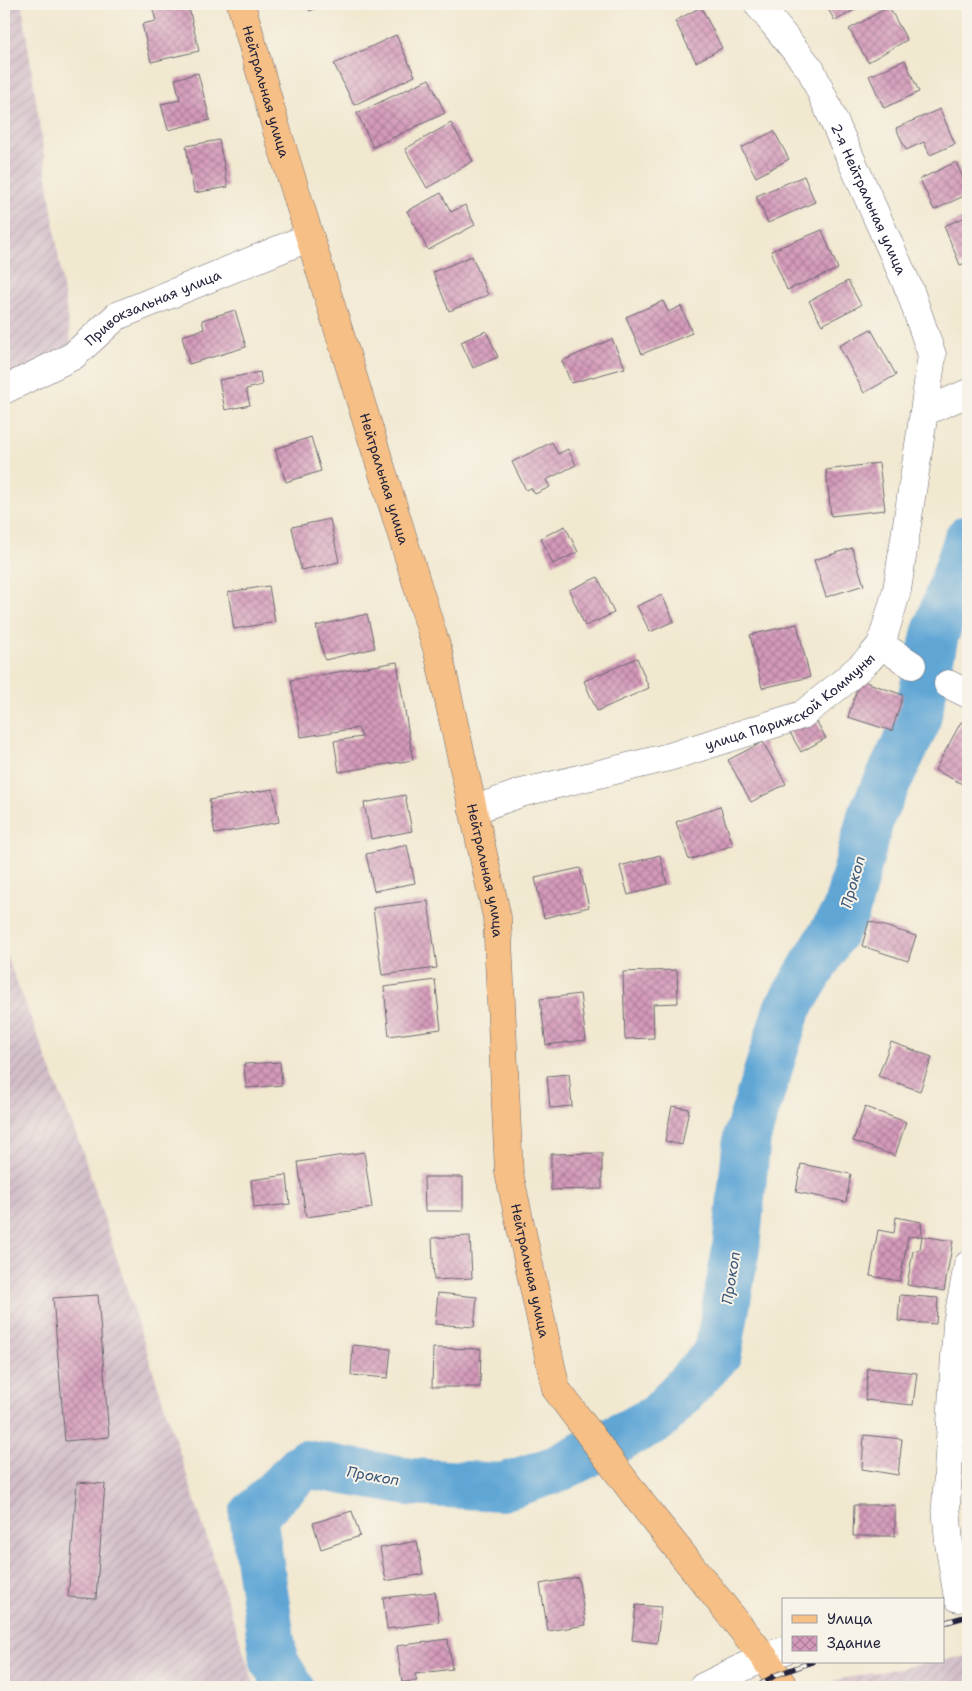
<svg xmlns="http://www.w3.org/2000/svg" width="972" height="1691" font-family="'Shantell Sans',sans-serif">
	<defs>
		<pattern id="industrial-furrows" width="10" height="10" patternUnits="userSpaceOnUse" patternTransform="scale(1.25)"><rect width="10" height="10" fill="#d2bdc8"/><path d="M-1 1l2-2M0 10L10 0M9 11l2-2" fill="none" stroke="#b4a2ad"/></pattern>
		<pattern id="building-cross-hatch" width="8" height="8" patternUnits="userSpaceOnUse" patternTransform="scale(1.25)"><rect width="8" height="8" fill="#d49aba"/><path d="M0 0l8 8M0 8l8-8" fill="none" stroke="#ac7d98"/></pattern>
	</defs>
	<rect width="100%" height="100%" fill="#f7f3e8"/>
	<filter id="ink" filterUnits="userSpaceOnUse"><feTurbulence type="fractalNoise" baseFrequency=".02" numOctaves="2"/><feDisplacementMap in="SourceGraphic" scale="10" xChannelSelector="R" yChannelSelector="G"/><feConvolveMatrix kernelMatrix="1 2 1 2 8 2 1 2 1" color-interpolation-filters="sRGB"/></filter>
	<filter id="wash" filterUnits="userSpaceOnUse"><feTurbulence type="fractalNoise" baseFrequency=".0096" numOctaves="4" result="noise"/><feDisplacementMap in="SourceGraphic" scale="20" xChannelSelector="R" yChannelSelector="G"/><feGaussianBlur stdDeviation="1.12" result="paint"/><feColorMatrix in="noise" values="0 0 0 0 0 0 0 0 0 0 0 0 0 0 0 0 0 1.4 0 .05"/><feComposite in="paint" operator="in"/></filter>
	<g filter="url(#wash)">
		<rect width="100%" height="100%" fill="#f1e8d0"/>
		<path fill="url(#industrial-furrows)" d="M 4,4 L 22,4 L 73,356 L 4,390 Z
			M 4,949 L 82,1150 L 255,1687 L 4,1687 Z
			M 968,1656 L 968,1687 L 823,1687 L 835,1680 L 932,1662 L 943,1662 L 943,1660 Z"/>
		<g fill="none" stroke-linecap="round" stroke-linejoin="round">
			<path stroke="#5fa6d5" stroke-width="48" d="M 290,1687 L 274,1661 L 253,1515 L 305,1464 L 410,1482 L 502,1487 L 557,1469 L 658,1418 L 718,1353 L 736,1248 L 747,1137 L 787,1010 L 846,911 L 871,816 L 916,723 L 935,635 L 968,539"/>
		</g>
		<g id="blocks">
			<path fill="url(#building-cross-hatch)" d="M 163,4 L 188,4 L 199,51 L 151,62 L 142,24 L 156,21 L 153,10 L 164,7 Z
				M 306,4 L 324,4 L 310,11 Z
				M 825,4 L 865,4 L 835,21 Z
				M 701,7 L 722,48 L 696,62 L 675,21 Z
				M 889,7 L 907,40 L 868,62 L 849,29 Z
				M 396,35 L 415,76 L 354,105 L 334,64 Z
				M 905,60 L 919,92 L 884,108 L 869,76 Z
				M 198,73 L 210,120 L 168,130 L 161,104 L 180,100 L 175,79 Z
				M 429,79 L 445,113 L 373,147 L 357,113 Z
				M 940,109 L 955,144 L 930,155 L 924,142 L 906,150 L 896,128 Z
				M 451,123 L 473,161 L 427,188 L 405,149 Z
				M 774,131 L 789,159 L 756,177 L 741,148 Z
				M 219,140 L 228,187 L 194,193 L 186,146 Z
				M 956,162 L 968,189 L 968,194 L 934,210 L 920,179 Z
				M 804,176 L 815,202 L 768,223 L 756,196 Z
				M 441,193 L 451,212 L 465,205 L 475,225 L 428,250 L 407,211 Z
				M 968,216 L 968,262 L 960,265 L 944,226 Z
				M 822,230 L 838,269 L 787,290 L 771,251 Z
				M 472,256 L 488,295 L 449,311 L 433,272 Z
				M 848,281 L 861,305 L 822,325 L 809,301 Z
				M 663,301 L 668,312 L 681,306 L 692,333 L 642,354 L 626,317 Z
				M 235,310 L 246,347 L 189,364 L 182,336 L 204,329 L 202,320 Z
				M 871,329 L 896,375 L 864,393 L 839,346 Z
				M 486,331 L 498,357 L 473,368 L 461,342 Z
				M 612,339 L 625,368 L 571,383 L 562,361 Z
				M 260,372 L 262,385 L 246,389 L 250,405 L 225,410 L 219,380 Z
				M 311,437 L 321,471 L 286,482 L 275,449 Z
				M 552,442 L 558,454 L 568,449 L 576,465 L 546,480 L 550,487 L 535,494 L 531,488 L 526,490 L 512,462 Z
				M 879,463 L 885,510 L 831,516 L 826,470 Z
				M 330,519 L 339,562 L 301,570 L 292,527 Z
				M 565,526 L 578,552 L 553,564 L 541,538 Z
				M 852,548 L 864,585 L 826,597 L 814,560 Z
				M 598,577 L 614,613 L 585,626 L 569,590 Z
				M 269,586 L 275,622 L 234,629 L 228,592 Z
				M 662,595 L 674,621 L 650,632 L 637,606 Z
				M 367,614 L 375,648 L 325,660 L 316,626 Z
				M 797,624 L 810,677 L 762,688 L 750,635 Z
				M 637,658 L 649,688 L 597,711 L 584,681 Z
				M 397,662 L 413,760 L 339,772 L 334,741 L 362,737 L 358,728 L 301,737 L 291,680 Z
				M 860,680 L 903,695 L 892,731 L 848,717 Z
				M 813,715 L 826,738 L 801,752 L 788,729 Z
				M 961,722 L 968,726 L 968,787 L 935,770 Z
				M 763,742 L 786,784 L 751,802 L 728,760 Z
				M 273,789 L 279,822 L 215,834 L 209,800 Z
				M 405,795 L 412,831 L 371,839 L 364,803 Z
				M 720,806 L 733,845 L 689,860 L 676,822 Z
				M 407,845 L 415,883 L 374,891 L 366,854 Z
				M 660,855 L 667,884 L 628,895 L 620,866 Z
				M 580,868 L 589,907 L 544,918 L 535,878 Z
				M 428,901 L 437,968 L 382,975 L 373,908 Z
				M 869,921 L 916,936 L 908,961 L 862,946 Z
				M 677,970 L 678,1003 L 653,1004 L 654,1038 L 625,1039 L 623,972 Z
				M 435,980 L 441,1029 L 389,1036 L 384,987 Z
				M 580,994 L 586,1040 L 546,1045 L 540,999 Z
				M 891,1042 L 932,1057 L 920,1091 L 878,1076 Z
				M 280,1062 L 282,1085 L 246,1088 L 244,1064 Z
				M 569,1074 L 572,1106 L 550,1108 L 547,1076 Z
				M 672,1106 L 689,1109 L 682,1145 L 665,1141 Z
				M 865,1107 L 906,1122 L 895,1156 L 853,1141 Z
				M 364,1152 L 372,1208 L 306,1217 L 298,1162 Z
				M 602,1153 L 602,1189 L 551,1190 L 551,1154 Z
				M 801,1164 L 851,1174 L 846,1202 L 796,1192 Z
				M 287,1175 L 290,1204 L 254,1208 L 251,1180 Z
				M 424,1177 L 463,1177 L 463,1211 L 425,1211 Z
				M 896,1217 L 921,1222 L 922,1236 L 908,1237 L 900,1281 L 870,1276 L 878,1230 L 894,1233 Z
				M 470,1236 L 472,1278 L 434,1280 L 432,1238 Z
				M 922,1236 L 953,1241 L 944,1291 L 907,1285 L 913,1251 L 920,1249 Z
				M 438,1293 L 477,1297 L 474,1327 L 435,1324 Z
				M 98,1295 L 109,1437 L 65,1441 L 53,1298 Z
				M 900,1295 L 938,1298 L 936,1324 L 898,1321 Z
				M 353,1345 L 391,1349 L 388,1378 L 351,1375 Z
				M 433,1348 L 481,1349 L 480,1387 L 432,1387 Z
				M 868,1368 L 917,1373 L 913,1405 L 865,1400 Z
				M 864,1435 L 902,1439 L 898,1475 L 862,1469 Z
				M 77,1482 L 105,1484 L 96,1599 L 68,1597 Z
				M 854,1505 L 895,1505 L 895,1536 L 853,1536 Z
				M 352,1511 L 360,1536 L 321,1549 L 313,1523 Z
				M 417,1541 L 423,1574 L 386,1581 L 380,1548 Z
				M 578,1577 L 586,1625 L 548,1631 L 540,1584 Z
				M 435,1592 L 439,1622 L 387,1629 L 383,1598 Z
				M 636,1605 L 661,1607 L 657,1643 L 632,1640 Z
				M 448,1639 L 452,1669 L 415,1674 L 417,1681 L 402,1682 L 397,1646 Z"/>
		</g>
	</g>
	<g filter="url(#ink)">
		<use href="#blocks" fill-opacity="0" stroke="#6a676f" stroke-width="1"/>
		<g fill="none" stroke-linecap="round" stroke-linejoin="round">
			<g stroke="#6a676f" stroke-width="29">
				<g id="minor">
					<path id="s1" d="M 758,4 L 811,70 L 910,291 L 932,355 L 924,412"/>
					<path id="s2" d="M 4,390 L 73,356 L 117,316 L 310,237"/>
					<path d="M 881,645 L 912,665"/>
					<path d="M 948,684 L 968,694"/>
					<path id="s3" d="M 473,810 L 521,793 L 669,757 L 802,715 L 841,684 L 869,659 L 881,645 L 897,590 L 924,412 L 968,393"/>
					<path d="M 958,1598 L 949,1543 L 946,1506 L 957,1323 L 968,1265"/>
					<path d="M 703,1687 L 764,1657 L 783,1651"/>
				</g>
			</g>
			<g stroke="#6a676f" stroke-width="29">
				<g id="major">
					<path id="s4" d="M 241,4 L 277,131 L 438,652 L 497,917 L 509,1173 L 556,1389 L 642,1504 L 764,1657 L 784,1687"/>
				</g>
			</g>
			<use href="#minor" stroke="#fff" stroke-width="28"/>
			<use href="#major" stroke="#f5bf86" stroke-width="28"/>
			<g stroke="#22223b" stroke-width="5.5">
				<path id="rail" d="M 943,1623 L 968,1616
					M 756,1687 L 776,1675 L 812,1662"/>
			</g>
			<use href="#rail" stroke="#f7f3e8" stroke-width="4" stroke-dasharray="11" stroke-linecap="butt"/>
		</g>
	</g>
	<g text-anchor="middle" stroke-width="4" stroke-linejoin="round" paint-order="stroke">
		<g font-size="14" fill="#22223b" stroke="#f7f3e8">
			<text dy="5" stroke="none"><textPath href="#s4" startOffset="91">Нейтральная улица</textPath></text>
			<text dy="5" stroke="none"><textPath href="#s1" startOffset="226">2-я Нейтральная улица</textPath></text>
			<text dy="5" stroke="none"><textPath href="#s2" startOffset="172">Привокзальная улица</textPath></text>
			<text dy="5" stroke="none"><textPath href="#s4" startOffset="496">Нейтральная улица</textPath></text>
			<text dy="5" stroke="none"><textPath href="#s3" startOffset="338">улица Парижской Коммуны</textPath></text>
			<text dy="5" stroke="none"><textPath href="#s4" startOffset="901">Нейтральная улица</textPath></text>
			<text dy="5" stroke="none"><textPath href="#s4" startOffset="1305">Нейтральная улица</textPath></text>
		</g>
		<g font-size="15" font-style="italic" fill="#3a5779" stroke="#f7f3e8">
			<text transform="translate(853 882) rotate(-74)" y="5">Прокоп</text>
			<text transform="translate(731 1278) rotate(-81)" y="5">Прокоп</text>
			<text transform="translate(373 1476) rotate(10)" y="5">Прокоп</text>
		</g>
	</g>
	<rect width="972" height="1691" fill="none" stroke="#f7f3e8" stroke-width="20"/>
	<rect x="782" y="1598" width="162" height="65" fill="#f7f3e8" stroke="#a29fa3"/>
	<rect x="792" y="1615" width="25" height="8" fill="#f5bf86" stroke="#a29fa3"/>
	<text x="827" y="1624" font-size="15" fill="#22223b">Улица</text>
	<rect x="792" y="1636" width="25" height="15" fill="url(#building-cross-hatch)" stroke="#a29fa3"/>
	<text x="827" y="1648" font-size="15" fill="#22223b">Здание</text>
</svg>
